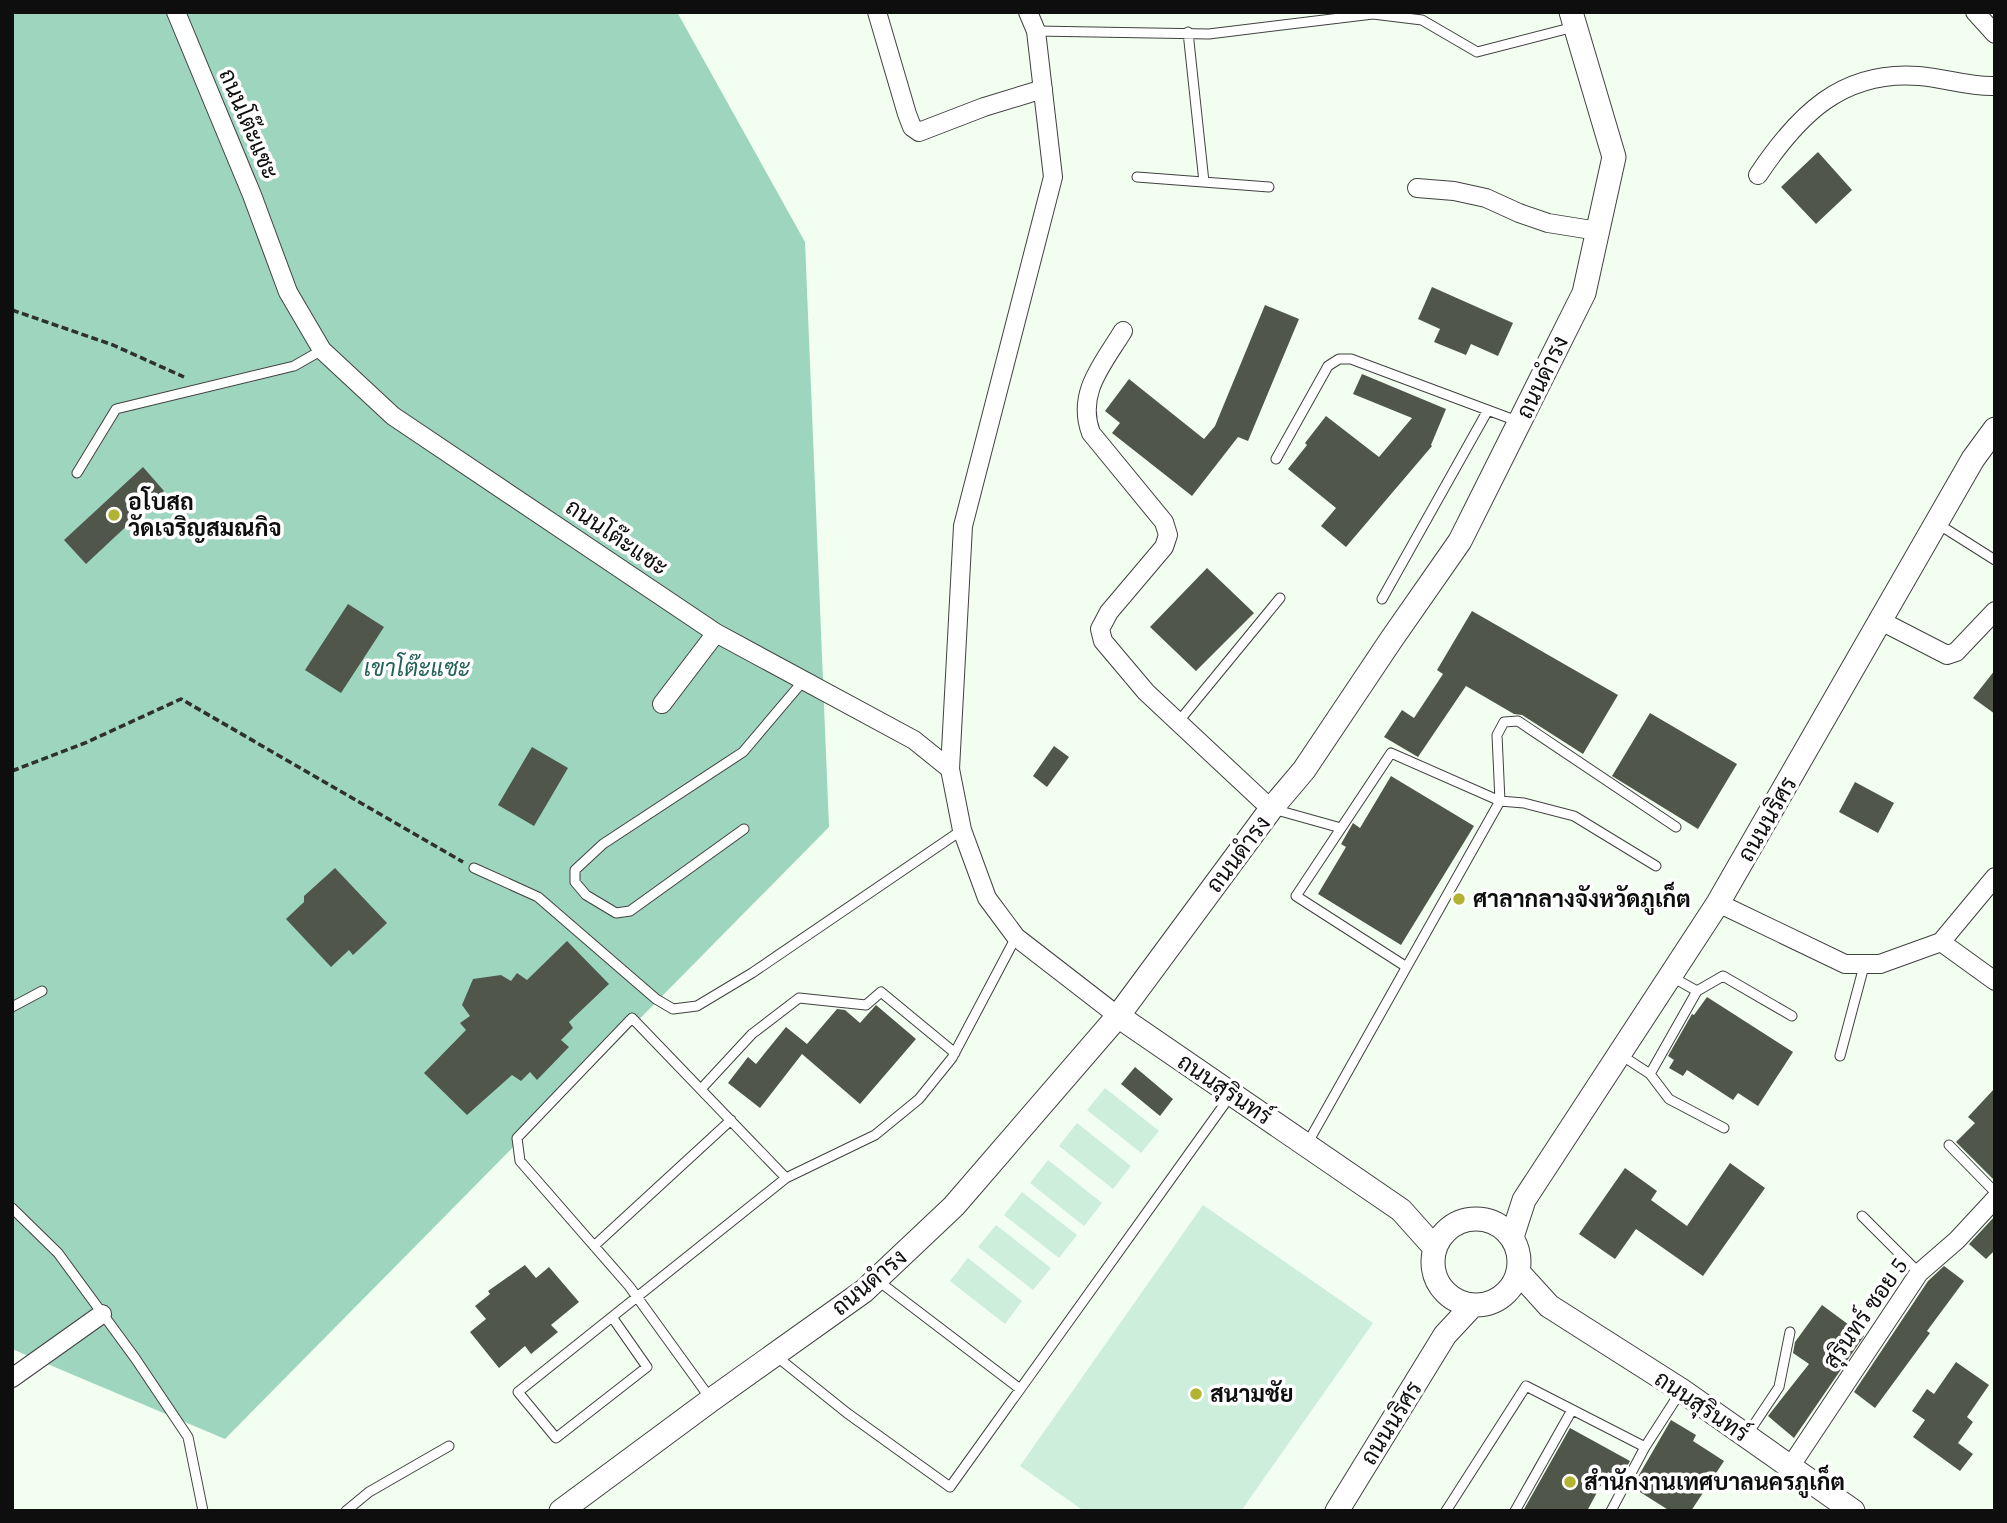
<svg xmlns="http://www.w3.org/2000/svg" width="2007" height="1523" font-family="'Source Serif 4',Sarabun,serif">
	<rect width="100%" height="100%" fill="#f2fef0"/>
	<path fill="#9dd5bf" d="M 12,12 L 677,12 L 805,242 L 829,827 L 225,1439 L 12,1349 Z"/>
	<path fill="#cdeedb" d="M 1105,1088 L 1159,1131 L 1141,1153 L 1087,1110 Z
		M 1077,1123 L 1131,1166 L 1113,1189 L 1059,1146 Z
		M 1048,1160 L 1102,1203 L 1084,1226 L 1030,1183 Z
		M 1022,1192 L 1077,1235 L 1059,1258 L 1004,1215 Z
		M 1203,1205 L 1373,1323 L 1241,1511 L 1084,1511 L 1020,1466 Z
		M 996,1225 L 1051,1268 L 1033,1290 L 978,1247 Z
		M 968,1258 L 1022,1301 L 1005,1324 L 950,1281 Z"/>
	<path fill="#51564b" d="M 1818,152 L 1852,190 L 1816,224 L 1781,187 Z
		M 1432,287 L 1513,323 L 1498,356 L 1471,344 L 1466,355 L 1434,342 L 1440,329 L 1418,319 Z
		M 1265,305 L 1299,319 L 1248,441 L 1238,437 L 1192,496 L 1112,433 L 1120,423 L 1105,411 L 1129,379 L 1204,439 L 1215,426 Z
		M 1362,374 L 1446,409 L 1431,445 L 1432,446 L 1346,547 L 1321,526 L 1336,508 L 1288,469 L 1307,445 L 1305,443 L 1326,416 L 1379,457 L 1412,418 L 1353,394 Z
		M 143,467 L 164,491 L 86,564 L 64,540 Z
		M 1207,568 L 1254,613 L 1196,671 L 1150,627 Z
		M 348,604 L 384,627 L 341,693 L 305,670 Z
		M 1472,611 L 1618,695 L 1583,754 L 1522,715 L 1514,714 L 1466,686 L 1418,757 L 1384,737 L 1402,710 L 1414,718 L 1443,674 L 1437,670 Z
		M 1995,670 L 1995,714 L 1973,698 Z
		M 1650,713 L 1737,764 L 1698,829 L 1612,776 Z
		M 1054,746 L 1069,757 L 1047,787 L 1033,776 Z
		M 532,747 L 568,768 L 534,826 L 498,805 Z
		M 1391,776 L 1474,826 L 1401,945 L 1318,894 L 1346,847 L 1341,844 L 1353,823 L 1360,828 Z
		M 1855,782 L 1894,803 L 1878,833 L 1839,812 Z
		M 335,868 L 387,923 L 353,955 L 349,950 L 331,967 L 286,919 L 304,902 L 304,896 Z
		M 567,941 L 609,984 L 569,1022 L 573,1028 L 561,1040 L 569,1047 L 537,1080 L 530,1072 L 521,1081 L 512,1075 L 467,1115 L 424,1073 L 466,1030 L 460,1023 L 470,1016 L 462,1005 L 473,979 L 501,975 L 511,981 L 517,973 L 527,980 Z
		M 1707,997 L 1793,1052 L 1758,1106 L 1738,1093 L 1733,1100 L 1687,1070 L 1683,1076 L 1669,1068 L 1674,1060 L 1668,1056 L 1692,1014 L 1694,1015 Z
		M 876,1005 L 916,1039 L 860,1104 L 802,1054 L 760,1108 L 728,1083 L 748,1057 L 756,1064 L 786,1027 L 807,1044 L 837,1009 L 845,1010 L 860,1023 Z
		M 1135,1067 L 1173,1099 L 1160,1116 L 1121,1084 Z
		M 1995,1088 L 1995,1181 L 1956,1142 L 1975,1123 L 1968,1117 Z
		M 1730,1163 L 1765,1188 L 1703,1276 L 1636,1229 L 1615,1259 L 1579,1234 L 1625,1168 L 1657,1191 L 1651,1200 L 1687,1226 Z
		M 1995,1216 L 1995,1250 L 1986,1259 L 1969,1244 Z
		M 525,1265 L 536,1278 L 549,1267 L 579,1302 L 551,1325 L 558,1332 L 531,1354 L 525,1346 L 499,1368 L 470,1332 L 486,1319 L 475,1306 L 490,1294 L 488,1291 Z
		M 1944,1266 L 1964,1281 L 1927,1331 L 1930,1333 L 1875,1408 L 1854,1392 L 1928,1281 Z
		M 1822,1305 L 1864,1336 L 1794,1438 L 1768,1416 L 1809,1364 L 1793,1353 L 1795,1342 Z
		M 1956,1362 L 1989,1385 L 1967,1417 L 1973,1422 L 1958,1443 L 1973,1454 L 1960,1471 L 1913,1437 L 1925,1420 L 1912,1411 L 1927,1389 L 1934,1394 Z
		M 1671,1420 L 1696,1435 L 1693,1441 L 1724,1461 L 1691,1511 L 1670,1511 L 1632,1487 Z
		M 1570,1428 L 1630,1461 L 1620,1479 L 1608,1472 L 1587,1511 L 1523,1511 Z"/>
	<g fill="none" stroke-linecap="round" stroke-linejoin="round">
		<g stroke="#414141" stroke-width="11">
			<path id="service" d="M 1036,31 L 1209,34 L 1373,14 L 1422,20 L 1477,52 L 1574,27
				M 1188,32 L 1204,182
				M 1137,177 L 1269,187
				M 1276,459 L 1328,366 L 1339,359 L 1351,359 L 1517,421
				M 77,473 L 116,409 L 294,366 L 322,350
				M 1938,524 L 1995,560
				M 1382,599 L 1488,410
				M 1179,721 L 1280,598
				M 1273,809 L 1341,828
				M 744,829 L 630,911 L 616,913 L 586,895 L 575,882 L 575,870 L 603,844 L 743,752 L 804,680
				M 474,868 L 538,897 L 656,999 L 673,1009 L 697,1006 L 752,973 L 962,830
				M 1405,966 L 1296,896 L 1391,753 L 1500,801 L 1524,803 L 1574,816 L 1656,866
				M 1672,977 L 1697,991
				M 12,1007 L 42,991
				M 1621,1055 L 1650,1074 L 1669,1099 L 1724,1128
				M 1840,1056 L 1864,966
				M 1650,1074 L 1697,991 L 1723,976 L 1792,1016
				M 701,1089 L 752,1034 L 799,998 L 866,1005 L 881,992 L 955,1053
				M 1307,1144 L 1500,801 L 1497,735 L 1504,722 L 1518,721 L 1676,827
				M 1949,1145 L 1995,1192
				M 12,1208 L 58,1253 L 135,1358 L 188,1437 L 203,1511
				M 1862,1216 L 1919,1273
				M 594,1246 L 731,1120
				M 877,1280 L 1020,1389
				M 612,1317 L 647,1367 L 556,1438 L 518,1392 L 786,1178
				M 776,1356 L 847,1413 L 950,1487 L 1231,1095
				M 710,1398 L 629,1286 L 520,1161 L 517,1138 L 632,1018 L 786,1178 L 875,1135 L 919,1099 L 952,1058 L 1016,937
				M 1747,1435 L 1779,1387 L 1790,1332
				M 346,1511 L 369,1492 L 449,1446
				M 1446,1511 L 1526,1386 L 1645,1447
				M 1515,1511 L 1572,1410
				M 1611,1511 L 1645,1447 L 1681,1391"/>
		</g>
		<g stroke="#414141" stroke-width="20">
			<path id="minor" d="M 176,12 L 252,195 L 288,292 L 322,350 L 393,416 L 716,633 L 914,740 L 950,769
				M 877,12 L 907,114 L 912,127 L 919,132 L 984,107 L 1043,89
				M 1028,12 L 1036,31 L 1053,177 L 963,526 L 950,769 L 962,830 L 987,898 L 1016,937 L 1118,1016
				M 1975,12 L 1995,34
				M 1758,175 C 1798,115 1842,70 1919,76 C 1945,78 1969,87 1995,86
				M 1417,188 L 1454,191 L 1486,198 L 1519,213 L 1548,223 L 1598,231
				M 1123,331 C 1103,364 1076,393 1091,433 L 1164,522 L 1168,535 L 1164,547 L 1109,612 L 1100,629 L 1103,641 L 1146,692 L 1271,809
				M 1881,621 L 1947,655 L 1956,652 L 1995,611
				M 662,704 L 716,633
				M 1718,903 L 1845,964 L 1880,964 L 1941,942 L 1995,877
				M 1941,942 L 1995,981
				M 12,1378 L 102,1314
				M 1790,1467 L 1919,1273 L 1957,1240 L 1995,1199"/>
		</g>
		<g stroke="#414141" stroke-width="25">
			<path id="tertiary" d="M 1118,1016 L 1401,1210 L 1435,1248
				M1433 1262a43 43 0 1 1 86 0a43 43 0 1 1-86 0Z
				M 1512,1237 L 1524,1200 L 1718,903 L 1973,459 L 1995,429
				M 1519,1273 L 1549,1306 L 1681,1390 L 1853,1511
				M 561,1511 L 711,1400 L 864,1291 L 954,1206 L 1118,1016 L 1271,809 L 1304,770 L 1391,640 L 1460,541 L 1584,293 L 1614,157 L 1571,12
				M 1337,1511 L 1445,1335 L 1472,1306"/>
		</g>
		<path stroke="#303030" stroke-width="3.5" stroke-dasharray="7 3.5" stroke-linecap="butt" d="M 12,310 L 113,345 L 184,377
			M 12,771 L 85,743 L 181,699 L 463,862"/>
		<use href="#service" stroke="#fff" stroke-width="9"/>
		<use href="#minor" stroke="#fff" stroke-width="18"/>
		<use href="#tertiary" stroke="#fff" stroke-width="23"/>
	</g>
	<g fill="#b1b331" stroke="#fff" stroke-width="2.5">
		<circle cx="114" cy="515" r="7"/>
		<circle cx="1459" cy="899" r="7"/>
		<circle cx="1196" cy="1394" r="7"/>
		<circle cx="1570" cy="1482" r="7"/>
	</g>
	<g text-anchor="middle" stroke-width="7" stroke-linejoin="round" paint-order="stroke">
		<g font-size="23" fill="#0e0e0e" stroke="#fff">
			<text transform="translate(249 124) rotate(67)" y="8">ถนนโต๊ะแซะ</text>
			<text transform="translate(1542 377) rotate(-64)" y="8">ถนนดำรง</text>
			<text transform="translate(617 537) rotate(34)" y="8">ถนนโต๊ะแซะ</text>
			<text transform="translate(1767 819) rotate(-60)" y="8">ถนนนริศร</text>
			<text transform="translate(1238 854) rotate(-53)" y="8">ถนนดำรง</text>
			<text transform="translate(1225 1089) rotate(34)" y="8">ถนนสุรินทร์</text>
			<text transform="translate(869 1282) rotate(-40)" y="8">ถนนดำรง</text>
			<text transform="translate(1865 1313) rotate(-55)" y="8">สุรินทร์ ซอย 5</text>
			<text transform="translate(1702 1406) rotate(34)" y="8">ถนนสุรินทร์</text>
			<text transform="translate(1391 1423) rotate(-58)" y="8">ถนนนริศร</text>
		</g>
		<g font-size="23" font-weight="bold" fill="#0e0e0e" stroke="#fff" text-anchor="start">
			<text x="128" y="510">อุโบสถ<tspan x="128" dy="26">วัดเจริญสมณกิจ</tspan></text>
			<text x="1473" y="907">ศาลากลางจังหวัดภูเก็ต</text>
			<text x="1210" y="1402">สนามชัย</text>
			<text x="1584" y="1490">สำนักงานเทศบาลนครภูเก็ต</text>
		</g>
		<g font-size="23" font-style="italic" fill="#246158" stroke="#fff">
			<text x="417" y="676">เขาโต๊ะแซะ</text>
		</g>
	</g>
	<rect width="2007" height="1523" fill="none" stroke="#0e0e0e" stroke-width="28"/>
</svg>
